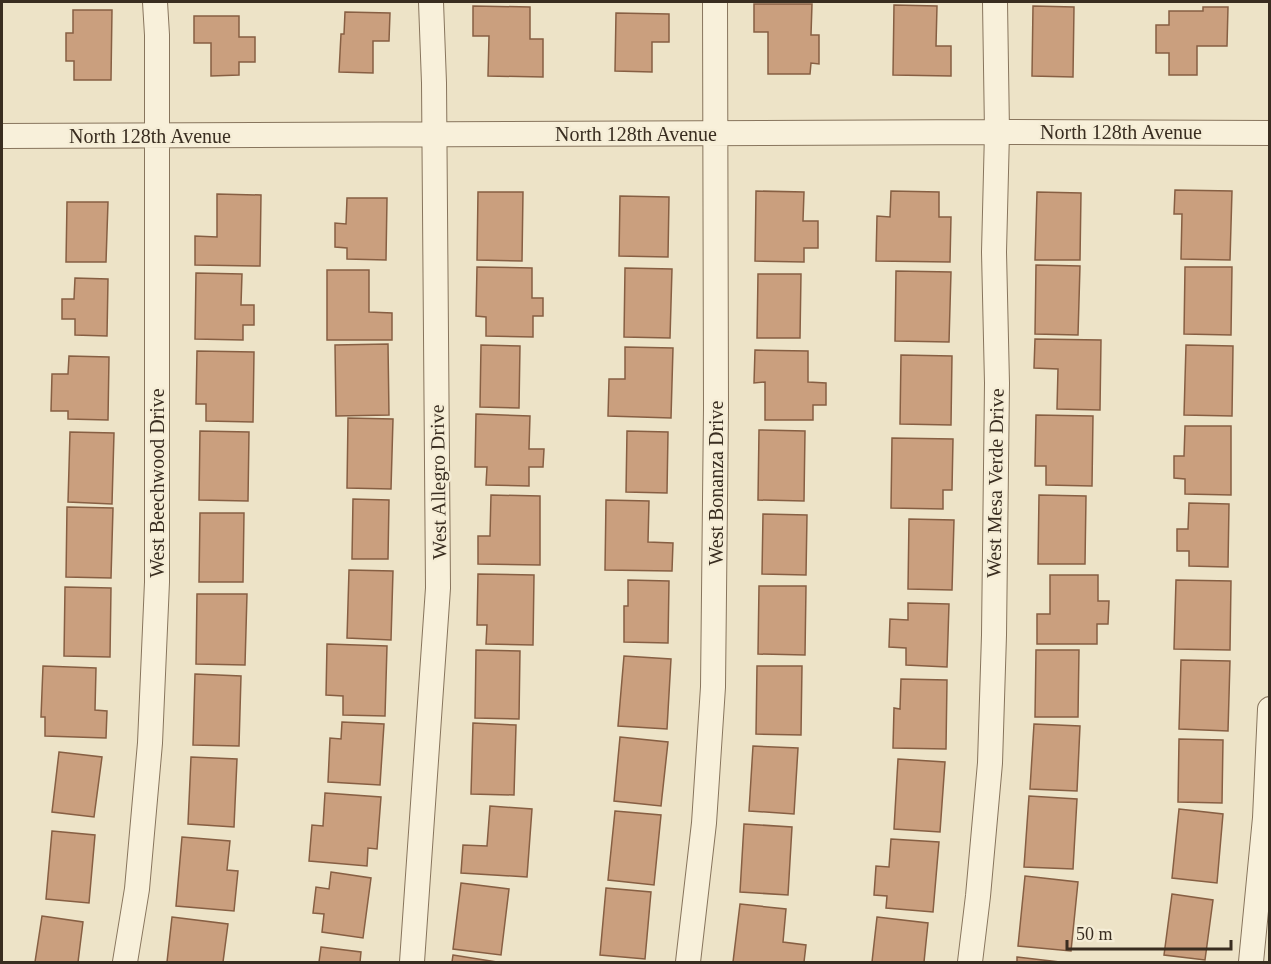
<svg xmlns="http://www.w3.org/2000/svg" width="1271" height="964" font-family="Georgia,serif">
	<rect width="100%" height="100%" fill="#ede3c7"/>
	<path fill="#ca9f7e" stroke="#875f43" stroke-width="1.5" d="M 754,4 L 812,4 L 811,35 L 819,35 L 819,64 L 811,63 L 810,74 L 768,74 L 768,32 L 754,32 Z
		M 894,5 L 937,6 L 936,46 L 951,46 L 951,76 L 893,75 Z
		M 473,6 L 530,7 L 530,39 L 543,39 L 543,77 L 488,76 L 489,36 L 473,36 Z
		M 1033,6 L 1074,7 L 1073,77 L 1032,76 Z
		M 1203,7 L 1228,7 L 1227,46 L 1197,46 L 1197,75 L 1169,75 L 1169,53 L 1156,53 L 1156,25 L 1169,25 L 1169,11 L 1203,11 Z
		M 73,10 L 112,10 L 111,80 L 74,80 L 74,61 L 66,61 L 66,33 L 73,33 Z
		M 345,12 L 390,13 L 389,41 L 373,41 L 373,73 L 339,72 L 341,34 L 344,34 Z
		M 616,13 L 669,14 L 669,42 L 652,42 L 652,72 L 615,71 Z
		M 194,16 L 239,16 L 239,37 L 255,37 L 255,62 L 239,62 L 239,75 L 211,76 L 211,43 L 194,43 Z
		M 1175,190 L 1232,191 L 1230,260 L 1181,259 L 1182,214 L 1174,214 Z
		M 756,191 L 804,192 L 803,221 L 818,221 L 818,248 L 804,248 L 804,262 L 755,261 Z
		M 891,191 L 939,192 L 939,217 L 951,217 L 950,262 L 876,261 L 877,216 L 890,217 Z
		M 478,192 L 523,192 L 522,261 L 477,260 Z
		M 1037,192 L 1081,193 L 1080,260 L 1035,260 Z
		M 217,194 L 261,195 L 260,266 L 195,265 L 195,236 L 217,237 Z
		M 620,196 L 669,197 L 668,257 L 619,256 Z
		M 347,198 L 387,198 L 386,260 L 347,259 L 347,248 L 335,247 L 335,223 L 346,224 Z
		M 67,202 L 108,202 L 106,262 L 66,262 Z
		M 1036,265 L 1080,266 L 1078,335 L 1035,334 Z
		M 477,267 L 532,268 L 532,298 L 543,298 L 543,316 L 533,316 L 533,337 L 486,336 L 486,317 L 476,316 Z
		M 1185,267 L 1232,267 L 1231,335 L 1184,334 Z
		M 625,268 L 672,269 L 670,338 L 624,337 Z
		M 327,270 L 369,270 L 369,312 L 392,313 L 392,340 L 327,340 Z
		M 896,271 L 951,272 L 949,342 L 895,341 Z
		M 196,273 L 242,274 L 241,305 L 254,305 L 254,325 L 243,325 L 243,340 L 195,339 Z
		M 758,274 L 801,274 L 800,338 L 757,338 Z
		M 75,278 L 108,279 L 107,336 L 75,335 L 75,319 L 62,319 L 62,299 L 74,299 Z
		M 1035,339 L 1101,340 L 1100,410 L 1057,409 L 1058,369 L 1034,368 Z
		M 388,344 L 389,415 L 336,416 L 335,345 Z
		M 481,345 L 520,346 L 519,408 L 480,407 Z
		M 1186,345 L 1233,346 L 1232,416 L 1184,415 Z
		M 625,347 L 673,348 L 671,418 L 608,416 L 609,379 L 625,379 Z
		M 755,350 L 808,351 L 808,382 L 826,383 L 826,405 L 813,405 L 813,420 L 765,420 L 765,382 L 754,383 Z
		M 197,351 L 254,352 L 253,422 L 206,421 L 206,404 L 196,404 Z
		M 901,355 L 952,356 L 951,425 L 900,424 Z
		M 69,356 L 109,357 L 108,420 L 68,419 L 68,411 L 51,411 L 52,374 L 68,374 Z
		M 476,414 L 530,416 L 529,449 L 544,449 L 543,467 L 529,467 L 529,486 L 486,485 L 487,467 L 475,467 Z
		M 1036,415 L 1093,416 L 1092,486 L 1046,485 L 1046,466 L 1035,466 Z
		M 348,418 L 393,419 L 391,489 L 347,488 Z
		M 1185,426 L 1231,426 L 1231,495 L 1185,494 L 1185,479 L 1174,478 L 1174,456 L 1184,456 Z
		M 759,430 L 805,431 L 804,501 L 758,500 Z
		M 200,431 L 249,432 L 248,501 L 199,500 Z
		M 627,431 L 668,432 L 667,493 L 626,492 Z
		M 70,432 L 114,433 L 112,504 L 68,502 Z
		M 892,438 L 953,439 L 952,490 L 943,490 L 943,509 L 891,508 Z
		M 491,495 L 540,496 L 540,565 L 478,564 L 478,536 L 490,536 Z
		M 1039,495 L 1086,496 L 1085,564 L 1038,564 Z
		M 353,499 L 389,500 L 388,559 L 352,559 Z
		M 606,500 L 649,501 L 648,542 L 673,543 L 672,571 L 605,570 Z
		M 1189,503 L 1229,504 L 1228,567 L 1189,566 L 1189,551 L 1177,551 L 1177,529 L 1188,529 Z
		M 67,507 L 113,508 L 111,578 L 66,577 Z
		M 200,513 L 244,513 L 243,582 L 199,582 Z
		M 763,514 L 807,515 L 806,575 L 762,574 Z
		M 909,519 L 954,520 L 952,590 L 908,589 Z
		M 349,570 L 393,571 L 391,640 L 347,638 Z
		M 478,574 L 534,575 L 533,645 L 486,644 L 487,625 L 477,625 Z
		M 1050,575 L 1098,575 L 1098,601 L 1109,601 L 1108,624 L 1097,624 L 1097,644 L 1037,644 L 1037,614 L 1050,614 Z
		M 628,580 L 669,581 L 668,643 L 624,642 L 624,606 L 628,606 Z
		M 1176,580 L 1231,581 L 1230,650 L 1174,649 Z
		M 759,586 L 806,586 L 805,655 L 758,654 Z
		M 65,587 L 111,588 L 110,657 L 64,656 Z
		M 197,594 L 247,594 L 245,665 L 196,664 Z
		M 908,603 L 949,604 L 947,667 L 906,665 L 906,648 L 889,647 L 890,619 L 908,620 Z
		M 327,644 L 387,646 L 385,716 L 343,715 L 343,696 L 326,695 Z
		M 476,650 L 520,651 L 519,719 L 475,718 Z
		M 1036,650 L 1079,650 L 1078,717 L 1035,717 Z
		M 624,656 L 671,659 L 667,729 L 618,726 Z
		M 1181,660 L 1230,661 L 1228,731 L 1179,729 Z
		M 43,666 L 96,668 L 95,710 L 107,711 L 106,738 L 45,736 L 45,717 L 41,717 Z
		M 757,666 L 802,666 L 801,735 L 756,734 Z
		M 195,674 L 241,676 L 239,746 L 193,745 Z
		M 901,679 L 947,680 L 946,749 L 893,748 L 894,708 L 900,709 Z
		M 342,722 L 384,724 L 380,785 L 328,782 L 330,738 L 341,739 Z
		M 473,723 L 516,725 L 514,795 L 471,794 Z
		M 1034,724 L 1080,726 L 1077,791 L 1030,789 Z
		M 620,737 L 668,742 L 661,806 L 614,801 Z
		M 1179,739 L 1223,740 L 1222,803 L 1178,802 Z
		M 753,746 L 798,748 L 794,814 L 749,811 Z
		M 59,752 L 102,757 L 94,817 L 52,812 Z
		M 191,757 L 237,759 L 234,827 L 188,824 Z
		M 898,759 L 945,762 L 940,832 L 894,829 Z
		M 325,793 L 381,797 L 377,849 L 368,848 L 367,866 L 309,861 L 312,825 L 323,826 Z
		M 1029,796 L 1077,799 L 1073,869 L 1024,867 Z
		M 490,806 L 532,809 L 527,877 L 461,873 L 463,845 L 487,846 Z
		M 1179,809 L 1223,814 L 1217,883 L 1172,878 Z
		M 615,811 L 661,815 L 654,885 L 608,880 Z
		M 744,824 L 792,827 L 788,895 L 740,892 Z
		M 52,831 L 95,835 L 89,903 L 46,899 Z
		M 182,837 L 230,841 L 227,870 L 238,871 L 234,911 L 176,906 Z
		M 891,839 L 939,842 L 933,912 L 886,908 L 887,896 L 874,895 L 876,866 L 889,867 Z
		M 331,872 L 371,878 L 363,938 L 322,932 L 324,914 L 313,913 L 316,887 L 329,889 Z
		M 1025,876 L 1078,882 L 1071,951 L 1018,946 Z
		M 461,883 L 509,889 L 501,955 L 453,949 Z
		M 606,888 L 651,892 L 645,959 L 600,955 Z
		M 1172,894 L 1213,900 L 1205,960 L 1164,955 Z
		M 740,904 L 786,909 L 783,942 L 806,945 L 804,962 L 733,962 Z
		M 42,916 L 83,922 L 78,962 L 35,962 Z
		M 172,917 L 228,924 L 223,962 L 167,962 Z
		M 877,917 L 928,923 L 924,962 L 872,962 Z
		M 321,947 L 361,952 L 360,962 L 319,962 Z
		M 453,955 L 497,962 L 452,962 Z
		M 1017,957 L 1060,962 L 1017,962 Z"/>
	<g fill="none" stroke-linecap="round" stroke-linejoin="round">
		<g stroke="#88755d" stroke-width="26">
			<path id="minor" d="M 2,136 L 997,132 L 1270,133
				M 125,962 L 137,889 L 150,743 L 157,582 L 157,35 L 155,2
				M 412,962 L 438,588 L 434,83 L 431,2
				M 688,962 L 704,823 L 713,687 L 716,408 L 715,2
				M 970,962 L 978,896 L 990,763 L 994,635 L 997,383 L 994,252 L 997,132 L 995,2
				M 1251,962 L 1265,818 L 1270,709"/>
		</g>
		<use href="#minor" stroke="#f8f0da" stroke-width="24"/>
	</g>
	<g text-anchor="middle" stroke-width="4.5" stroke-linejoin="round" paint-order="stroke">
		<g font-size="20" fill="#392d20" stroke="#f5edd6">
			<text x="1121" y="139">North 128th Avenue</text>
			<text x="636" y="141">North 128th Avenue</text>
			<text x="150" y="143">North 128th Avenue</text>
			<text transform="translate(438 482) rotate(-91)" y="7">West Allegro Drive</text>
			<text transform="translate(157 483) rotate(-90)" y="7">West Beechwood Drive</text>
			<text transform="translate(716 483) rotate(-90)" y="7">West Bonanza Drive</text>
			<text transform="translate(995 483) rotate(-89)" y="7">West Mesa Verde Drive</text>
		</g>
	</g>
	<rect width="1271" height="964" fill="none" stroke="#392d20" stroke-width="6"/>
	<path d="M1067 940v9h164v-9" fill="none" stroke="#392d20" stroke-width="3"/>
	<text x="1076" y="940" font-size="18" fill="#392d20" stroke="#f5edd6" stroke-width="4.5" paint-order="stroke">50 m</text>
</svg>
